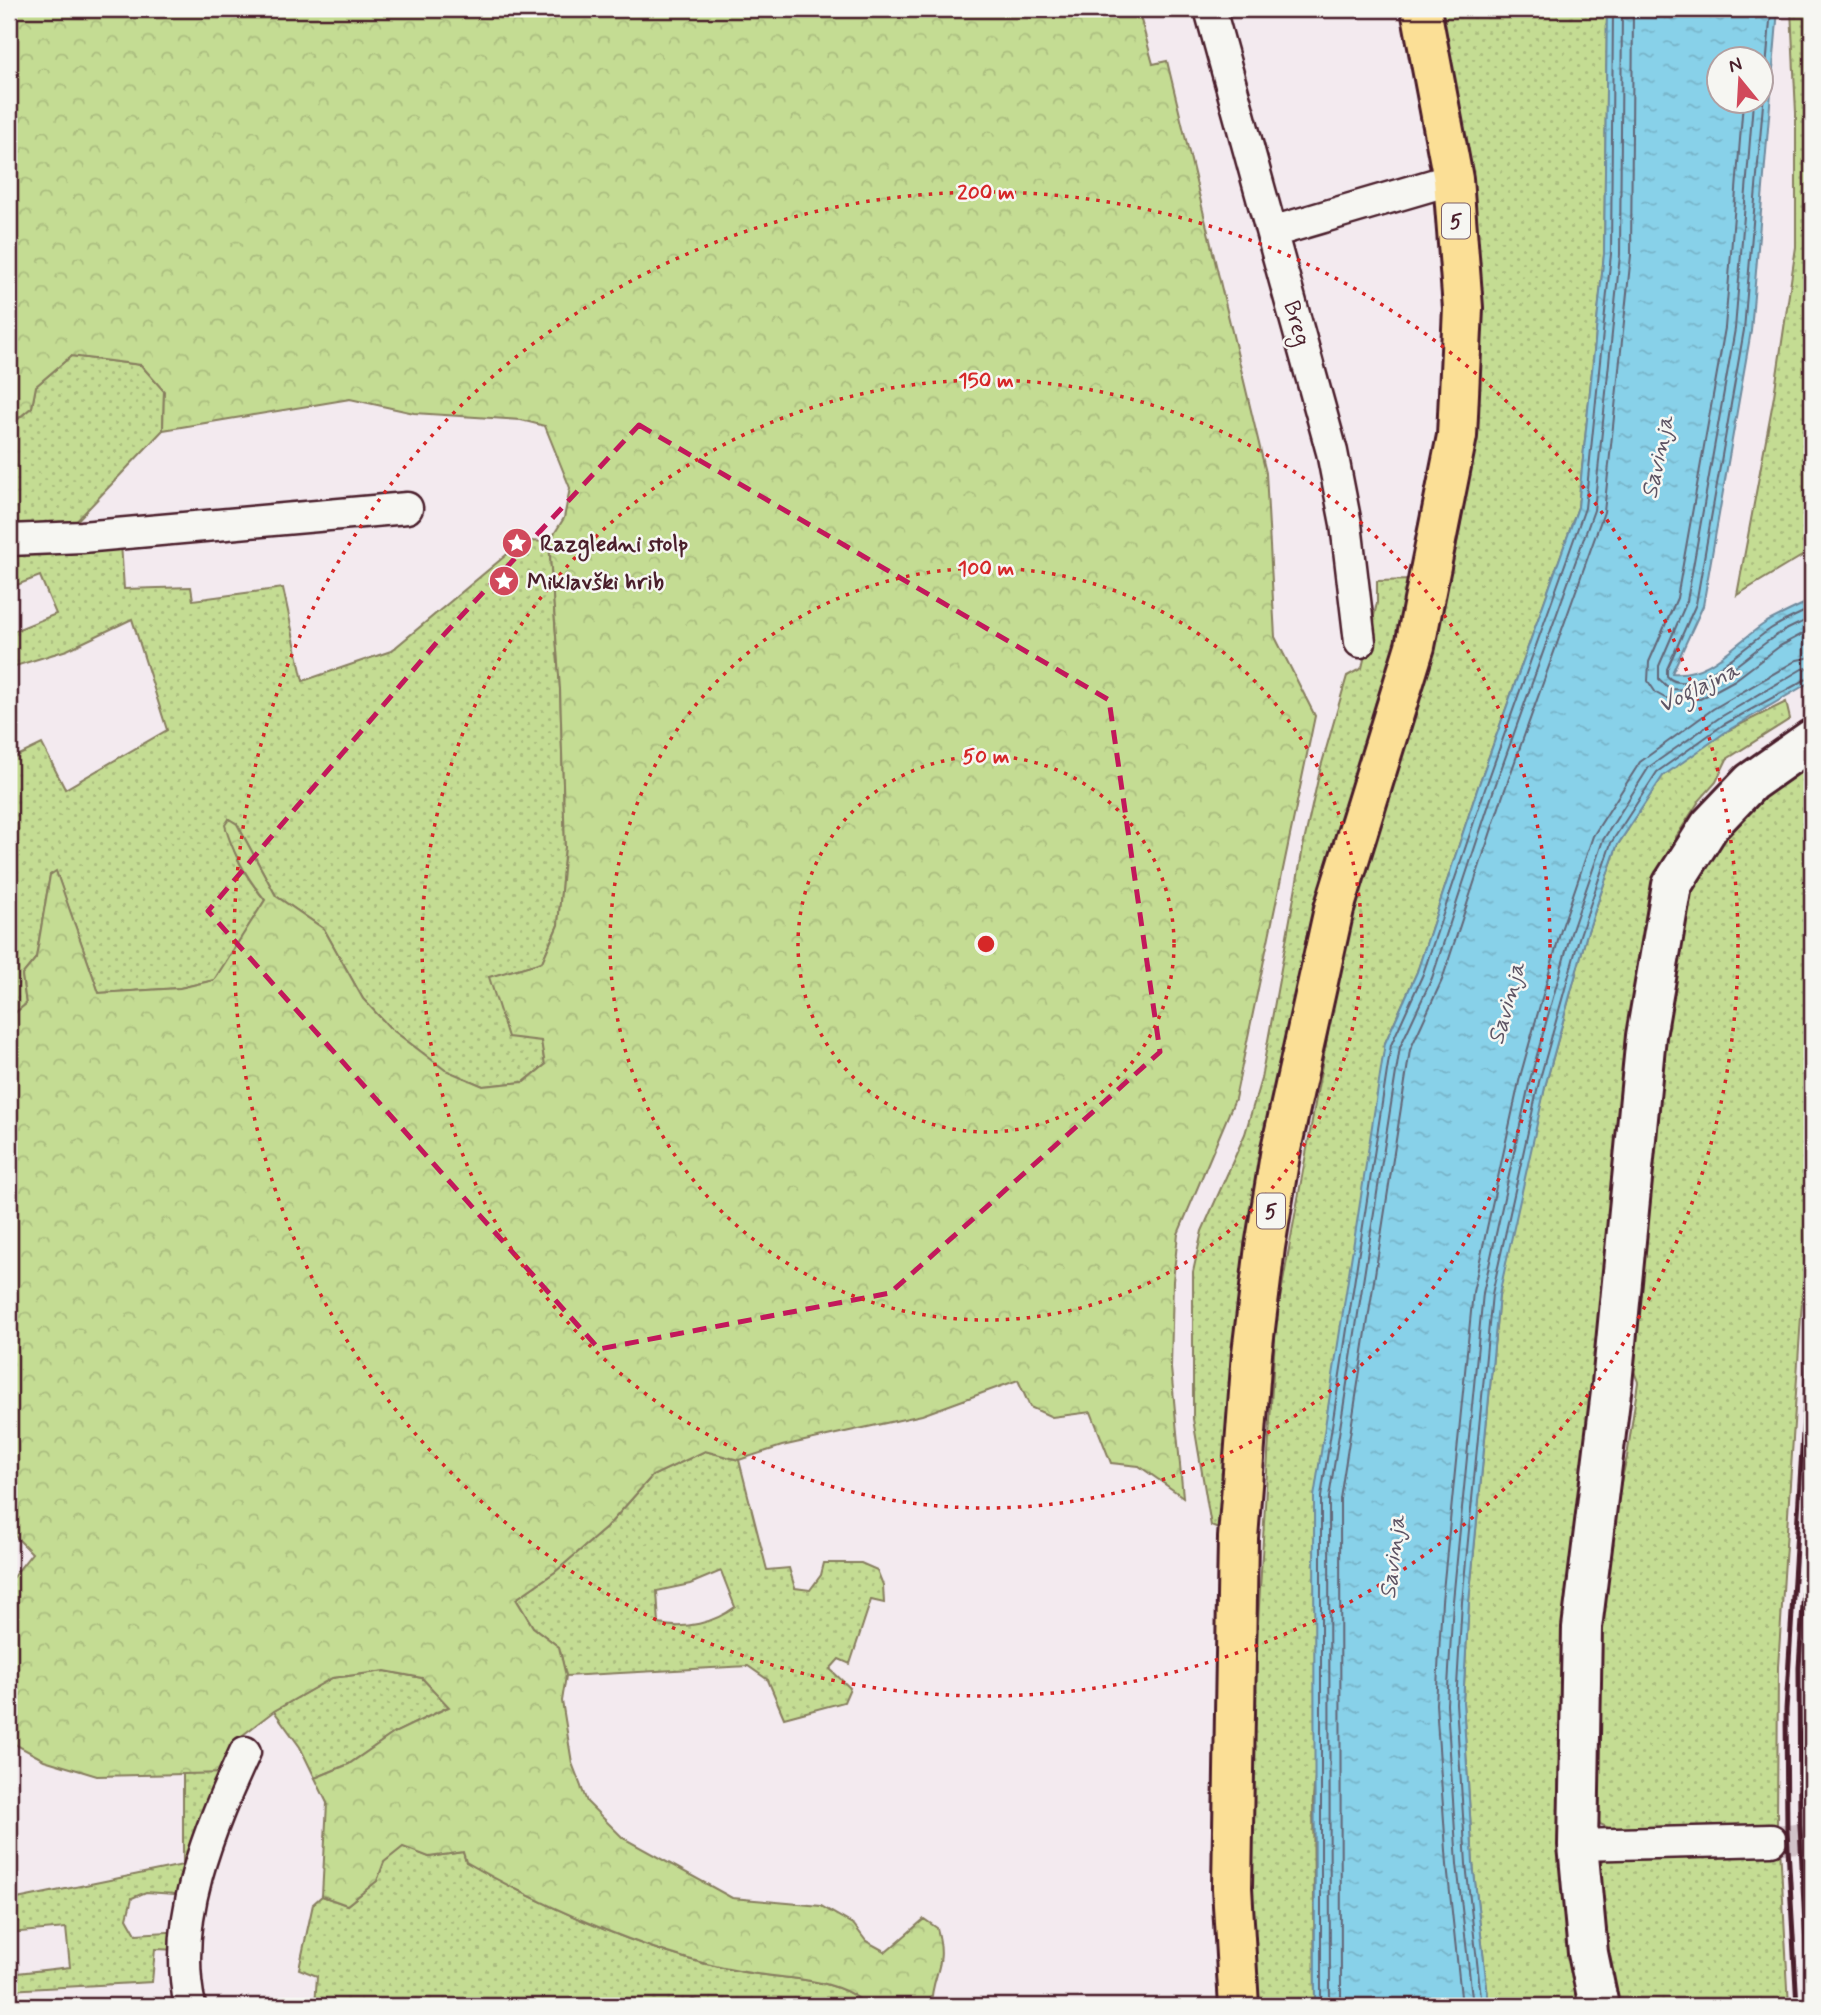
<svg xmlns="http://www.w3.org/2000/svg" width="1821" height="2015" font-family="Mynerve,sans-serif">
	<defs>
		<pattern id="grass-dots" width="8" height="8" patternUnits="userSpaceOnUse" patternTransform="scale(1.75)"><rect width="8" height="8" fill="#c4dc93"/><path d="M2 2h.1M6 6h.1" fill="none" stroke="#aabc7f" stroke-width="1.8" stroke-linecap="round"/></pattern>
		<pattern id="forest-crowns" width="20" height="18" patternUnits="userSpaceOnUse" patternTransform="scale(1.75)"><rect width="20" height="18" fill="#c4dc93"/><path d="M2 6a3 3 0 1 1 6 0M12 15a3 3 0 1 1 6 0" fill="none" stroke="#aabc7f"/></pattern>
		<pattern id="water-ripples" width="26" height="14" patternUnits="userSpaceOnUse" patternTransform="scale(1.75)"><rect width="26" height="14" fill="#88d1e9"/><path d="M2 4q2-2 4 0t4 0M15 11q2-2 4 0t4 0" fill="none" stroke="#77b3c8"/></pattern>
	</defs>
	<rect width="100%" height="100%" fill="#f3eaef"/>
	<filter id="ink" filterUnits="userSpaceOnUse"><feTurbulence type="fractalNoise" baseFrequency=".0143" numOctaves="2"/><feDisplacementMap in="SourceGraphic" scale="14" xChannelSelector="R" yChannelSelector="G"/><feConvolveMatrix kernelMatrix="1 2 1 2 8 2 1 2 1" color-interpolation-filters="sRGB"/></filter>
	<g filter="url(#ink)">
		<path fill="url(#grass-dots)" stroke="#877e5f" stroke-width="2" fill-rule="evenodd" d="M 1432,9 L 1607,9 L 1604,254 L 1578,507 L 1478,787 L 1417,972 L 1385,1043 L 1313,1798 L 1315,2006 L 1256,2006 L 1251,1891 L 1256,1656 L 1276,1321 L 1352,898 L 1406,741 L 1456,548 L 1475,445 L 1480,277 L 1460,123 Z
			M 1791,9 L 1812,9 L 1812,550 L 1737,595 L 1774,396 L 1796,247 L 1796,113 Z
			M 71,356 L 141,365 L 164,391 L 163,430 L 71,527 L 9,530 L 9,427 L 32,407 L 36,386 Z
			M 529,541 L 549,542 L 560,689 L 565,847 L 558,925 L 542,962 L 490,977 L 541,1041 L 545,1065 L 524,1082 L 483,1086 L 445,1070 L 390,1028 L 363,999 L 324,929 L 276,896 L 237,824 L 229,819 C 228,850 246,877 265,900 L 215,980 L 180,988 L 99,993 L 56,872 L 50,875 L 36,958 L 22,975 L 26,1004 L 15,1013 L 9,1013 L 9,760 L 42,744 L 65,789 L 167,730 L 132,619 L 67,650 L 9,668 L 9,633 L 56,614 L 40,576 L 9,588 L 9,546 L 121,543 L 124,589 L 191,587 L 193,600 L 283,588 L 303,681 L 391,651 L 511,551 L 525,550 Z
			M 1413,580 L 1363,755 L 1250,1229 L 1231,1369 L 1221,1530 L 1211,1526 L 1193,1419 L 1193,1272 L 1202,1231 L 1245,1134 L 1261,1079 L 1304,842 L 1320,770 L 1347,676 L 1362,668 L 1377,603 L 1377,581 Z
			M 1786,702 L 1790,719 L 1727,759 L 1716,782 L 1699,801 L 1676,837 L 1654,892 L 1637,962 C 1620,1133 1600,1303 1582,1474 C 1563,1653 1542,1828 1579,2006 L 1489,2006 L 1473,1863 L 1463,1702 L 1469,1602 L 1499,1296 L 1514,1215 L 1546,1083 L 1586,937 L 1617,846 L 1663,775 L 1727,731 Z
			M 1812,755 L 1812,1149 L 1778,1667 L 1777,1828 L 1615,1831 L 1600,1824 L 1594,1807 L 1592,1728 L 1611,1524 L 1627,1457 L 1638,1382 L 1627,1352 L 1657,1075 L 1682,917 L 1701,865 L 1724,829 Z
			M 705,1451 L 739,1460 L 767,1570 L 789,1568 L 795,1588 L 810,1590 L 821,1575 L 824,1563 L 861,1563 L 877,1570 L 883,1585 L 884,1603 L 871,1600 L 850,1664 L 839,1659 L 830,1669 L 850,1688 L 844,1702 L 784,1718 L 768,1680 L 748,1666 L 566,1676 L 559,1647 L 533,1627 L 516,1599 L 555,1572 L 606,1528 L 652,1476 ZM 721,1571 L 735,1607 C 714,1623 685,1630 659,1624 L 657,1591 L 690,1584 Z
			M 385,1671 L 422,1678 L 450,1706 L 394,1733 L 349,1764 L 315,1778 L 300,1747 L 274,1711 L 332,1678 Z
			M 183,1772 L 228,1773 L 189,1895 L 146,1892 L 132,1898 L 127,1918 L 136,1934 L 183,1931 L 180,1950 L 155,1949 L 152,1982 L 9,1990 L 9,1974 L 70,1967 L 66,1928 L 9,1933 L 9,1890 L 12,1900 L 183,1865 Z
			M 403,1846 L 429,1857 L 463,1852 L 466,1862 C 545,1908 667,1962 757,1974 C 792,1979 842,1979 867,2006 L 704,2006 L 693,1999 L 684,2006 L 315,2006 L 317,1976 L 299,1969 L 313,1904 L 322,1896 L 347,1905 L 377,1881 L 384,1862 Z
			M 1780,1846 L 1789,2006 L 1613,2006 L 1597,1866 L 1609,1856 Z"/>
		<path fill="url(#forest-crowns)" stroke="#877e5f" stroke-width="2" d="M 9,9 L 1138,9 L 1153,64 L 1167,61 L 1266,473 L 1275,637 L 1315,716 L 1235,1099 L 1178,1234 L 1173,1281 L 1171,1368 L 1183,1497 L 1139,1466 L 1111,1463 L 1091,1412 L 1052,1417 L 1030,1407 L 1018,1380 L 922,1415 L 782,1446 L 739,1460 L 705,1451 L 652,1476 L 606,1528 L 555,1572 L 516,1599 L 533,1627 L 559,1647 L 566,1676 L 562,1701 L 572,1763 L 587,1802 L 623,1838 L 732,1898 L 821,1906 L 854,1925 L 866,1941 L 886,1952 L 924,1919 L 937,1928 C 948,1968 932,1971 931,2006 L 867,2006 C 842,1979 792,1979 757,1974 C 667,1962 545,1908 466,1862 L 463,1852 L 429,1857 L 403,1847 L 384,1862 L 377,1881 L 347,1905 L 322,1896 L 327,1803 L 315,1778 L 349,1764 L 394,1733 L 449,1707 L 422,1678 L 385,1671 L 332,1678 L 274,1711 L 235,1741 L 228,1773 L 97,1776 L 44,1760 L 9,1741 L 9,1582 L 32,1553 L 9,1530 L 9,1013 L 15,1013 L 26,1004 L 22,975 L 36,958 L 50,875 L 56,871 L 99,993 L 180,988 L 214,980 L 265,900 C 247,878 232,852 225,825 L 229,819 L 237,824 L 276,896 L 324,929 L 363,999 L 390,1028 L 445,1070 L 483,1086 L 524,1082 L 545,1065 L 541,1041 L 508,1037 L 489,977 L 542,962 L 558,925 L 565,847 L 560,689 L 549,542 L 564,518 L 570,488 L 545,426 L 521,420 L 414,413 L 350,399 L 163,430 L 164,391 L 141,365 L 71,356 L 36,386 L 32,407 L 9,426 Z"/>
		<path fill="url(#water-ripples)" stroke="#6f8a9d" stroke-width="2" fill-rule="evenodd" d="M 1607,9 L 1778,9 L 1751,331 L 1703,606 L 1672,673 C 1711,677 1736,641 1767,622 C 1782,614 1797,607 1812,600 L 1812,681 L 1727,731 L 1663,776 L 1617,846 L 1586,937 L 1546,1083 L 1499,1295 L 1469,1602 L 1463,1702 L 1473,1863 L 1489,2006 L 1315,2006 L 1314,1497 L 1385,1043 L 1417,972 L 1478,787 L 1578,507 L 1604,254 ZM 1720,60 L 1762,60 L 1762,102 L 1720,102 Z"/>
		<g fill="none" stroke-linecap="round" stroke-linejoin="round">
			<path stroke="#636677" stroke-width="2" d="M 1771,9 L 1744,330 L 1696,604 L 1667,669 L 1667,676 C 1690,701 1749,643 1769,630 C 1782,621 1798,615 1812,608
				M 1743,102 L 1725,328 L 1677,598 L 1649,662 L 1648,681 L 1656,693 L 1665,698 L 1700,699 L 1735,680 L 1780,646 L 1812,629
				M 1753,102 L 1735,329 L 1687,601 L 1659,666 L 1659,679 L 1670,689 C 1714,694 1740,659 1774,637 C 1785,629 1800,624 1812,617
				M 1321,2006 L 1321,1497 L 1391,1045 L 1423,974 L 1485,789 L 1585,508 L 1611,254 L 1613,9
				M 1330,2006 L 1329,1498 L 1400,1047 L 1432,978 L 1493,792 L 1594,510 L 1620,255 L 1622,9
				M 1341,2006 L 1340,1499 L 1410,1050 L 1442,980 L 1503,795 L 1604,512 L 1631,255 L 1633,9
				M 1462,2006 L 1447,1865 L 1436,1704 L 1442,1601 L 1473,1292 L 1520,1077 L 1561,930 L 1593,836 L 1640,762 L 1713,709 L 1797,660 L 1812,657
				M 1473,2006 L 1457,1864 L 1447,1704 L 1453,1601 L 1483,1293 L 1530,1080 L 1571,933 L 1603,840 L 1649,767 L 1719,718 L 1802,669 L 1812,667
				M 1482,2006 L 1466,1864 L 1456,1703 L 1462,1602 L 1492,1294 L 1539,1082 L 1580,935 L 1611,843 L 1657,772 L 1723,725 L 1812,676"/>
			<path stroke="#d1c1c8" stroke-width="30" stroke-dasharray="30 15" stroke-linecap="butt" d="M 1771,1840 L 1812,1837"/>
			<g stroke="#4a1f2b" stroke-width="35">
				<path id="street" d="M 1210,9 L 1332,452 L 1346,524 L 1360,642
					M 1272,232 L 1453,179
					M 9,540 L 82,537 L 407,508
					M 1578,1845 L 1771,1840
					M 190,2006 C 171,1919 209,1830 245,1752"/>
			</g>
			<g stroke="#4a1f2b" stroke-width="44">
				<path id="secondary" d="M 1599,2006 L 1588,1953 L 1578,1845 L 1582,1628 L 1612,1384 L 1646,1036 L 1672,885 L 1710,825 L 1751,782 L 1812,739"/>
			</g>
			<g stroke="#4a1f2b" stroke-width="44">
				<path id="primary" d="M 1239,2006 L 1232,1888 L 1238,1538 L 1252,1353 L 1265,1247 L 1281,1149 L 1334,909 L 1415,646 L 1457,436 L 1463,308 L 1453,179 L 1421,9"/>
			</g>
			<use href="#street" stroke="#f6f6f2" stroke-width="30"/>
			<use href="#secondary" stroke="#f6f6f2" stroke-width="38"/>
			<use href="#primary" stroke="#fbdf96" stroke-width="38"/>
			<path stroke="#4a1f2b" stroke-width="5" d="M 1797,2006 L 1787,1830 L 1786,1710 L 1812,1286
				M 1809,2006 L 1800,1825 L 1799,1668 L 1812,1461"/>
		</g>
	</g>
	<path fill="none" stroke="#c2185b" stroke-width="5" stroke-dasharray="14 9" stroke-linejoin="round" d="M 639,425 L 1109,700 L 1160,1052 L 890,1293 L 599,1349 L 208,911 L 438,641 Z"/>
	<g fill="none" stroke="#d62828" stroke-width="3.5" stroke-dasharray="3.5 7">
		<circle cx="986" cy="944" r="188"/>
		<circle cx="986" cy="944" r="376"/>
		<circle cx="986" cy="944" r="564"/>
		<circle cx="986" cy="944" r="752"/>
	</g>
	<defs>
		<g id="sight-disc" transform="scale(1.575)"><circle r="9.5" fill="#d1495b" stroke="#f6f6f2"/><path d="M0-6L1.8-2.2L6-1.7L2.9 1.2L3.7 5.4L0 3.3L-3.7 5.4L-2.9 1.2L-6-1.7L-1.8-2.2Z" fill="#fff"/></g>
	</defs>
	<g fill-rule="evenodd">
		<use href="#sight-disc" x="517" y="543"/>
		<use href="#sight-disc" x="504" y="581"/>
	</g>
	<g text-anchor="middle" stroke-width="5" stroke-linejoin="round" paint-order="stroke">
		<g fill="#f6f6f2" stroke="#7e6067" stroke-width="2">
			<rect x="1442" y="203.5" width="28" height="35" rx="5"/>
			<rect x="1257" y="1193.5" width="28" height="35" rx="5"/>
		</g>
		<g font-size="21" font-weight="bold" fill="#4a1f2b">
			<text x="1456" y="228">5</text>
			<text x="1271" y="1218">5</text>
		</g>
		<g font-size="23" fill="#4a1f2b" stroke="#f6f6f2">
			<text transform="translate(1298 323) rotate(74)" y="8">Breg</text>
		</g>
		<g font-size="23" font-weight="bold" fill="#4a1f2b" stroke="#f6f6f2" text-anchor="start">
			<text x="540" y="551">Razgledni stolp</text>
			<text x="527" y="589">Miklavški hrib</text>
		</g>
		<g font-size="24" font-style="italic" fill="#5d5464" stroke="#f6f6f2">
			<text transform="translate(1657 457) rotate(-78)" y="8">Savinja</text>
			<text transform="translate(1698 687) rotate(-26)" y="8">Voglajna</text>
			<text transform="translate(1506 1003) rotate(-74)" y="8">Savinja</text>
			<text transform="translate(1392 1557) rotate(-83)" y="8">Savinja</text>
		</g>
	</g>
	<circle cx="986" cy="944" r="10" fill="#d62828" stroke="#f6f6f2" stroke-width="3.5"/>
	<g font-size="21" text-anchor="middle" font-weight="bold" fill="#d62828" stroke="#f6f6f2" stroke-width="5" stroke-linejoin="round" paint-order="stroke">
		<text x="986" y="199">200 m</text>
		<text x="986" y="387">150 m</text>
		<text x="986" y="575">100 m</text>
		<text x="986" y="763">50 m</text>
	</g>
	<rect width="1821" height="2015" fill="none" stroke="#f6f6f2" stroke-width="35"/>
	<rect x="18" y="18" width="1786" height="1980" fill="none" stroke="#4a1f2b" stroke-width="2.5" filter="url(#ink)"/>
	<g transform="translate(1740 80) rotate(342)"><circle r="33" fill="#f6f6f2" stroke="#b1a0a2" stroke-width="2"/>
	<path d="M0-5L12 26L0 18L-12 26Z" fill="#d1495b"/>
	<text y="-10" font-size="19" font-weight="bold" text-anchor="middle" fill="#4a1f2b">N</text>
	</g>
</svg>
